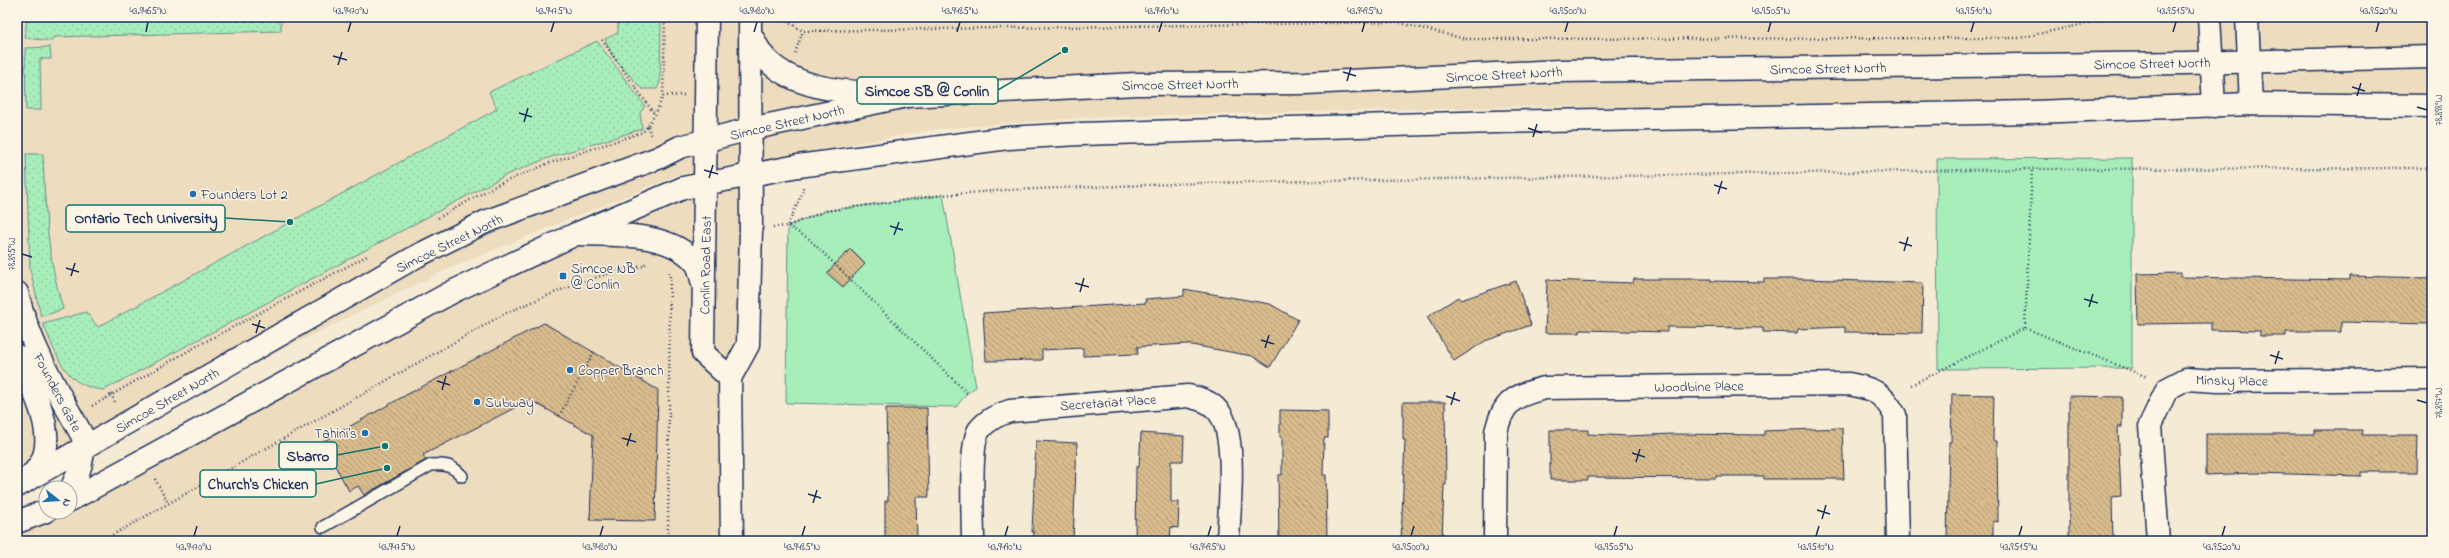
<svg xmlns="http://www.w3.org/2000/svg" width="2449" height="558" font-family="'Indie Flower',sans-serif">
	<defs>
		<pattern id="grass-dots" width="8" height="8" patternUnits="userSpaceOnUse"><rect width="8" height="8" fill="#a8eeba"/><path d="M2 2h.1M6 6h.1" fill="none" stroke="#90cca2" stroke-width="1.8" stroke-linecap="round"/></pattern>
		<pattern id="building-back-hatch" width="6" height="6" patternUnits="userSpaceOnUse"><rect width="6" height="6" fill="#d9bc8d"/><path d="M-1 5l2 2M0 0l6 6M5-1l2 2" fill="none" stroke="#af9976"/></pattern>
	</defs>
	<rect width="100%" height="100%" fill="#f5ead3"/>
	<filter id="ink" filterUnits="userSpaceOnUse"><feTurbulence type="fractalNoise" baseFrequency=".025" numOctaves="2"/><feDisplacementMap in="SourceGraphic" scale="8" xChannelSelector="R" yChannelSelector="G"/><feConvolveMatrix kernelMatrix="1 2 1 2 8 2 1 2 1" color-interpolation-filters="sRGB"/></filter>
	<g filter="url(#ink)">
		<path fill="#eddcbe" d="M 17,17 L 2432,17 L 2432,110 L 2033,112 L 1530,106 L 1090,117 L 937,129 L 677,175 L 450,268 L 126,425 L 17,486 Z
			M 750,175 L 748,345 L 730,378 L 732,541 L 17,541 L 17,522 L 46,512 L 70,512 L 70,492 L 152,443 L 454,291 L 576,234 Z"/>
		<path fill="url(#grass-dots)" stroke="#628e8c" d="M 27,17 L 281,17 L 281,31 L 53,37 L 53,41 L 25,38 Z
			M 618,17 L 661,17 L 660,82 L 657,89 L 642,89 L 613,57 L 605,39 L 618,33 Z
			M 597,41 L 645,106 L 640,113 L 642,129 L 548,158 L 506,175 L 104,390 C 63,386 58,356 43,324 L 86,312 L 98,327 L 497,109 L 489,92 Z
			M 50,47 L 51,59 L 40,59 L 41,110 L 26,110 L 25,48 Z
			M 26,154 L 43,154 C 45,211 47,253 63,309 L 41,317 L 30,269 Z"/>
		<path fill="#a8eeba" stroke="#628e8c" d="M 2132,158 L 2132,368 L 1938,369 L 1937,159 Z
			M 943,195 L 976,387 L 967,393 L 956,407 L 786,403 L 788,226 L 825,211 Z"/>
		<path fill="url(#building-back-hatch)" stroke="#1b2f5e" d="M 850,249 L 865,264 L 843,287 L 827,273 Z
			M 2181,273 L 2181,277 L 2350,280 L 2350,276 L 2432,278 L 2432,324 L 2341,322 L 2341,332 L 2286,332 L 2286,336 L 2260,336 L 2260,331 L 2211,330 L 2211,323 L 2138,324 L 2137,274 Z
			M 1634,279 L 1711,279 L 1711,281 L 1764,282 L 1764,279 L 1805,279 L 1923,283 L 1922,333 L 1845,332 L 1845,327 L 1798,329 L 1797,333 L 1763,332 L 1763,328 L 1667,327 L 1667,332 L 1580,330 L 1580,333 L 1545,333 L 1547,280 L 1633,283 Z
			M 1516,281 L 1531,325 L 1485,341 L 1454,361 L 1427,317 L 1458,297 L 1461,300 Z
			M 1184,289 L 1270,304 L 1298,320 L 1270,367 L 1252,356 L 1186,344 L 1137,347 L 1138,354 L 1083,356 L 1083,348 L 1042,350 L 1042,360 L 986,361 L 983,313 L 1146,303 L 1145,299 L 1184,296 Z
			M 544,323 L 658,390 L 655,521 L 590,520 L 593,435 L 530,400 L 423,455 L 426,460 L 364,495 L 358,486 L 349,491 L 322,442 L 406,395 Z
			M 1952,394 L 1994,395 L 1993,441 L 1997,441 L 1998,522 L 1993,521 L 1993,541 L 1947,541 L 1949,442 L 1951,442 Z
			M 2069,396 L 2122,397 L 2122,427 L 2118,427 L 2121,496 L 2112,497 L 2113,541 L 2069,541 Z
			M 1403,402 L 1445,402 L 1446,485 L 1444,485 L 1442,541 L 1401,541 L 1405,440 L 1403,440 Z
			M 886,408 L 927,408 L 929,497 L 916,497 L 917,541 L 885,541 L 885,501 L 888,501 Z
			M 1280,410 L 1328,411 L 1328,438 L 1324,438 L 1323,475 L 1326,475 L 1327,541 L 1279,541 L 1278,475 L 1282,475 L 1282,437 L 1280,437 Z
			M 1842,428 L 1844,479 L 1764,479 L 1764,476 L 1716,476 L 1716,478 L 1588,477 L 1588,480 L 1550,480 L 1550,430 L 1588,430 L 1588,434 L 1628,436 L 1673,434 L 1764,435 L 1764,431 Z
			M 2315,430 L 2362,430 L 2361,435 L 2418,435 L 2417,472 L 2361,472 L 2361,476 L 2255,473 L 2206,475 L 2206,434 L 2315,434 Z
			M 1141,433 L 1184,436 L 1183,461 L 1171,461 L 1171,502 L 1179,502 L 1178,528 L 1171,527 L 1170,541 L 1135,541 L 1136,467 L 1139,467 Z
			M 1036,441 L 1077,443 L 1073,541 L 1033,541 L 1034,532 L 1032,532 Z"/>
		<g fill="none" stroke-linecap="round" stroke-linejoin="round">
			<g stroke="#1b2f5e" stroke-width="14">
				<path id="service" d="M 323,527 L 431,465 C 445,464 452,465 462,476"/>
			</g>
			<g stroke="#1b2f5e" stroke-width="25">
				<path id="minor" d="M 2209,17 L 2214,106
					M 2247,17 L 2251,104
					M 17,293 C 30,346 57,390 83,437 C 85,457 79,473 70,491
					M 17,356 C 31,384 60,436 39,466 C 35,472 29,477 24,482
					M 973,541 C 973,519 969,445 979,430 C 988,419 998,415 1010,411 L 1188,396 C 1200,399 1210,401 1218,411 C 1238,433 1229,511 1228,541
					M 1495,541 L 1496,432 C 1503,401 1515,395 1545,388 L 1849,384 C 1874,389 1882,392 1895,415 L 1898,541
					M 2158,541 L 2150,425 L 2167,389 L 2186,379 L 2218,381 L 2432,379"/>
			</g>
			<g stroke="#1b2f5e" stroke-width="25">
				<path id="tertiary" d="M 707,17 L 703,353 L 730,378
					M 750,33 C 755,42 760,54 768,61 C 802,94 857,91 901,96
					M 576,234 C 614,235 670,231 696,263 C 700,268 701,278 703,284
					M 732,541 L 730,378 L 748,345 L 751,230 L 750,17"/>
			</g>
			<g stroke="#1b2f5e" stroke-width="25">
				<path id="secondary" d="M 17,486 L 417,256 L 485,222 L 658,158 L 680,147 L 750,129 L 907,96 L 1137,84 L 1306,83 L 1559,71 L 2186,63 L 2432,57
					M 70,500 L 454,291 L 576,234 L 683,188 L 798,166 L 1008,138 L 1080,134 L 1496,122 L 2033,112 L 2251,104 L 2432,106
					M 17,522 L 46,511"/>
			</g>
			<path stroke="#1b2f5e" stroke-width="2.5" stroke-dasharray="1 3" stroke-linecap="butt" d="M 786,17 L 788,22 L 803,31 L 1397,22 L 1465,39 L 2019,38 L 2117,17
				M 602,40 L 655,115
				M 795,53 L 803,31
				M 663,96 L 684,95
				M 648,126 L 651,137
				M 438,218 L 497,185 L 547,164 L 643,132 L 655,115 L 663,96 L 665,17
				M 788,225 L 803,191 L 803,187
				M 788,226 L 809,239 L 967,393
				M 773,227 L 788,226 L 825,211 L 943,195 L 1006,190 L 1201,183 L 2032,169 L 2432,168
				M 2025,328 L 2032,169
				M 1911,385 L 2025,328 L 2147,377
				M 111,394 L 116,404
				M 92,406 L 197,346 L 367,256
				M 559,416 L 594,352
				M 155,479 L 168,503
				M 102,541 L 508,312 C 552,294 596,273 644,266 L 647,261
				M 668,541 L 670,271"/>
			<use href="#service" stroke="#fcf5e5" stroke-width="11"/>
			<use href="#minor" stroke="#fcf5e5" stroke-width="22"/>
			<use href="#tertiary" stroke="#fcf5e5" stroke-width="22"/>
			<use href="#secondary" stroke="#fcf5e5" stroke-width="22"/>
		</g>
	</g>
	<path fill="none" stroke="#1b2f5e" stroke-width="1.5" d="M 146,32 L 148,22M 348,32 L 351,22M 551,32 L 554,22M 754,32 L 757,22M 957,32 L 960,22M 1159,32 L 1162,22M 1362,32 L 1365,22M 1565,32 L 1568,22M 1768,32 L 1771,22M 1971,32 L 1974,22M 2173,32 L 2176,22M 2376,32 L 2379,22M 333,56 L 347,60M 338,65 L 342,52M 1343,72 L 1356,76M 1347,81 L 1351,67M 2352,87 L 2365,91M 2357,96 L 2361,83M 2417,107 L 2427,110M 519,113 L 532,117M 524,122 L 528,108M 1528,128 L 1542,133M 1533,137 L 1537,124M 704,170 L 718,174M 709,178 L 713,165M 1714,185 L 1727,189M 1718,194 L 1722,181M 890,226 L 903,230M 894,235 L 899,222M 1899,242 L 1912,246M 1904,251 L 1908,237M 22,254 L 32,257M 66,268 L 79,272M 71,276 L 75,263M 1075,283 L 1089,287M 1080,292 L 1084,278M 2084,299 L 2098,303M 2089,307 L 2093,294M 252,324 L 265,328M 256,333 L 260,320M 1261,340 L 1274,344M 1265,348 L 1269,335M 2270,355 L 2283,359M 2275,364 L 2279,351M 437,381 L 450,385M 442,390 L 446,376M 1446,396 L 1460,401M 2417,400 L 2427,403M 1451,405 L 1455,392M 622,438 L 636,442M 627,446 L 631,433M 1632,453 L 1645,457M 1636,462 L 1640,449M 808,494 L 821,498M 813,503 L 817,490M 1817,510 L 1830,514M 1822,519 L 1826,505M 194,536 L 197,526M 397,536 L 400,526M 600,536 L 603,526M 802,536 L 805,526M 1005,536 L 1008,526M 1208,536 L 1211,526M 1411,536 L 1414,526M 1614,536 L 1617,526M 1816,536 L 1819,526M 2019,536 L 2022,526M 2222,536 L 2225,526"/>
	<g fill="#1f6fb2" stroke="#fcf5e5" stroke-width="1.5">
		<circle cx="193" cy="194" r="4"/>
		<rect x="559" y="272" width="8" height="8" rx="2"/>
		<circle cx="570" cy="370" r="4"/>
		<circle cx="477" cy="402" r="4"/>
		<circle cx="365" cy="433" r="4"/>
	</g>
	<g text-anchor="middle" stroke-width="3" stroke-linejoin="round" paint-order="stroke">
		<g font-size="14" fill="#1b2f5e" stroke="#fcf5e5">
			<text transform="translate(2152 63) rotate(-1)" y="5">Simcoe Street North</text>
			<text transform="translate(1828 68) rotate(-1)" y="5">Simcoe Street North</text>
			<text transform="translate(1504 74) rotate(-3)" y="5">Simcoe Street North</text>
			<text transform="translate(1180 84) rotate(-1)" y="5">Simcoe Street North</text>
			<text transform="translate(787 122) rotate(-13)" y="5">Simcoe Street North</text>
			<text transform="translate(449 243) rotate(-26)" y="5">Simcoe Street North</text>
			<text transform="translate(705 265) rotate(-89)" y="5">Conlin Road East</text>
			<text transform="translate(2232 380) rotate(1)" y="5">Minsky Place</text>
			<text transform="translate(1699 386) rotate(-1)" y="5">Woodbine Place</text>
			<text transform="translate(58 392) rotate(62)" y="5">Founders Gate</text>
			<text transform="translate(167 400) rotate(-30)" y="5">Simcoe Street North</text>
			<text transform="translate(1108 402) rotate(-4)" y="5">Secretariat Place</text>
		</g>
		<g font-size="14" fill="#1b2f5e" stroke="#fcf5e5" text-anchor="start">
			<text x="201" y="199">Founders Lot 2</text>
			<text x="571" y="273">Simcoe NB<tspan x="571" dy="16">@ Conlin</tspan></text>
			<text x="578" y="375">Copper Branch</text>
			<text x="485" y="407">Subway</text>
			<text x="357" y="438" text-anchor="end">Tahini’s</text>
		</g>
	</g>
	<path fill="none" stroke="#0f766e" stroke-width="1.5" d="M1065 50L998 90M290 222L225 218M385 446L337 455M387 468L316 484"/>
	<g fill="#0f766e" stroke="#fcf5e5" stroke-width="1.5">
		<circle cx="1065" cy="50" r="4"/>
		<circle cx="290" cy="222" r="4"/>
		<circle cx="385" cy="446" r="4"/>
		<circle cx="387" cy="468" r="4"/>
	</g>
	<g fill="#fcf5e5" stroke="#0f766e" stroke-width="1.5">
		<rect x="857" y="77" width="141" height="27" rx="4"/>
		<rect x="66" y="205" width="159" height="27" rx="4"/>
		<rect x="279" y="442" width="58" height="27" rx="4"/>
		<rect x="200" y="470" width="116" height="27" rx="4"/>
	</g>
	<g font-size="15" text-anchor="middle" font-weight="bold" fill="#1b2f5e">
		<text x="927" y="96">Simcoe SB @ Conlin</text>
		<text x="146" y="223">Ontario Tech University</text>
		<text x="308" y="461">Sbarro</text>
		<text x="258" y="489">Church's Chicken</text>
	</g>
	<rect width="2449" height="558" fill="none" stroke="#fcf5e5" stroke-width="44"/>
	<g transform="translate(58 500) rotate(107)"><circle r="19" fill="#fcf5e5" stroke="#a2a6af"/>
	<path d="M0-3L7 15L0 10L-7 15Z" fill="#1f6fb2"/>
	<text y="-6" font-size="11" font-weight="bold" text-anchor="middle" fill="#1b2f5e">N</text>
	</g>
	<rect x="22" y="22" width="2405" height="514" fill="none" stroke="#1b2f5e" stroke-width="1.5"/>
	<g font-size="10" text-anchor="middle" fill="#1b2f5e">
		<text x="148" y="14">43.9465°N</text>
		<text x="351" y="14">43.9470°N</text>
		<text x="554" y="14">43.9475°N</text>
		<text x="757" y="14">43.9480°N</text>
		<text x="960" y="14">43.9485°N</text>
		<text x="1162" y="14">43.9490°N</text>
		<text x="1365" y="14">43.9495°N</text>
		<text x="1568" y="14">43.9500°N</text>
		<text x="1771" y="14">43.9505°N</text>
		<text x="1974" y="14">43.9510°N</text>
		<text x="2176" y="14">43.9515°N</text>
		<text x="2379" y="14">43.9520°N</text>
		<text transform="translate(2438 110) rotate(-90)" y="4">78.898°W</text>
		<text transform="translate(11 254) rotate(-90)" y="4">78.895°W</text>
		<text transform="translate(2438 403) rotate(-90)" y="4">78.897°W</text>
		<text x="194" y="550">43.9470°N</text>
		<text x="397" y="550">43.9475°N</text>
		<text x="600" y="550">43.9480°N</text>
		<text x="802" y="550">43.9485°N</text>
		<text x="1005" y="550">43.9490°N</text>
		<text x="1208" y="550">43.9495°N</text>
		<text x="1411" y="550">43.9500°N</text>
		<text x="1614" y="550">43.9505°N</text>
		<text x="1816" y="550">43.9510°N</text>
		<text x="2019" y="550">43.9515°N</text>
		<text x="2222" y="550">43.9520°N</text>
	</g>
</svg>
